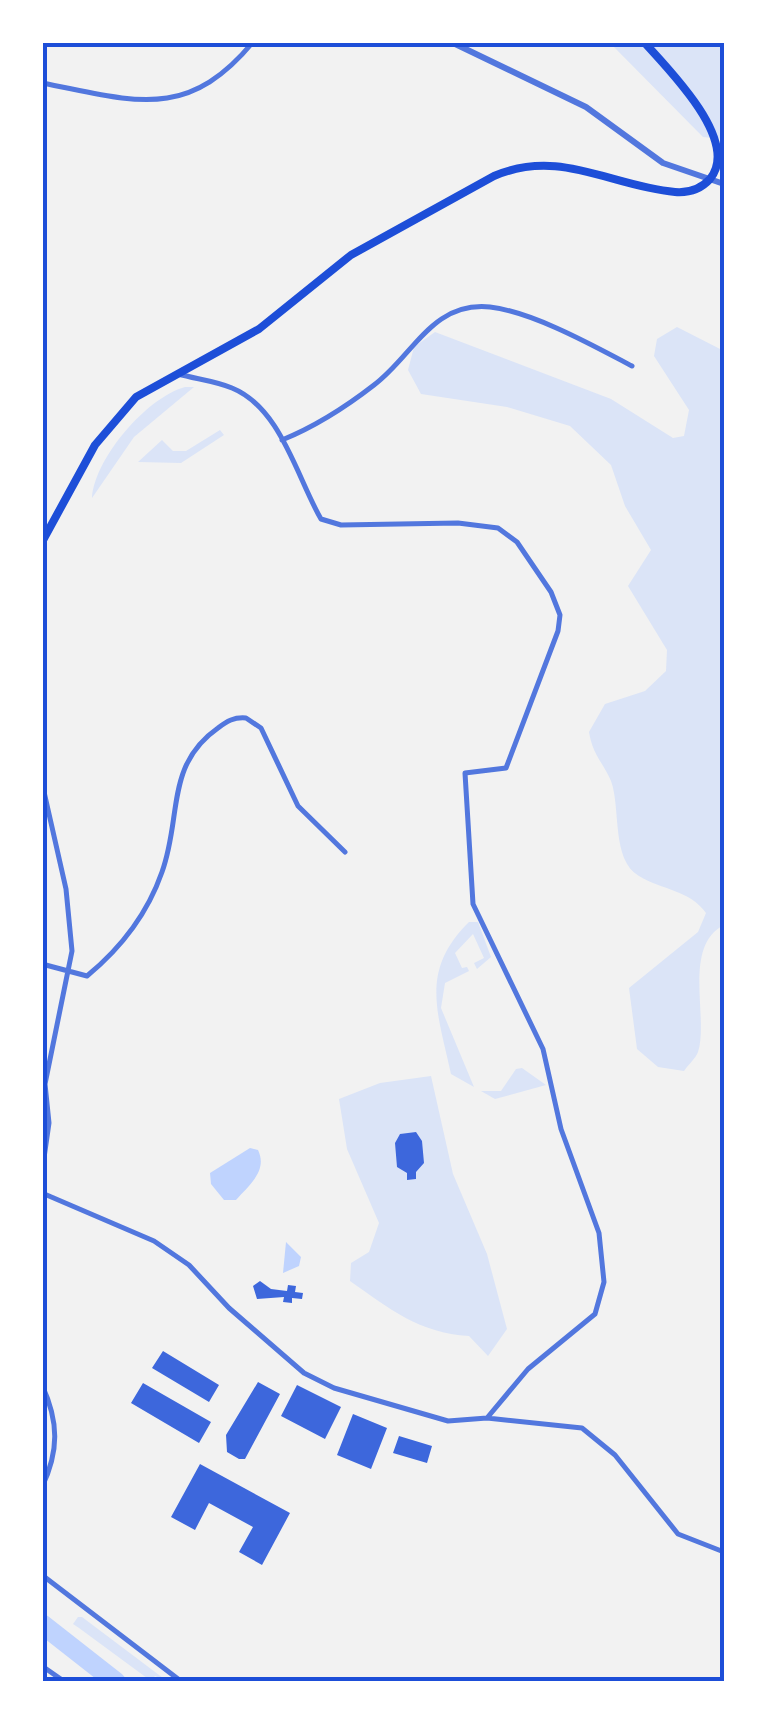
<svg xmlns="http://www.w3.org/2000/svg" width="767" height="1724" font-family="Roboto,sans-serif">
	<rect width="100%" height="100%" fill="#f2f2f2"/>
	<path fill="#dbe4f7" d="M 610,43 L 724,43 L 721,50 L 724,139 L 703,137 Z
		M 677,327 L 724,351 L 724,925 C 682,946 709,1018 698,1052 C 696,1058 688,1065 684,1071 L 658,1067 L 637,1049 L 629,988 L 698,932 L 706,913 C 690,890 662,890 639,876 C 611,860 621,808 611,781 C 603,762 593,756 589,732 L 605,704 L 645,691 L 666,671 L 667,650 L 628,586 L 651,550 L 625,506 L 611,465 L 570,426 L 507,407 L 421,394 L 408,370 L 414,347 L 435,332 L 611,399 L 673,438 L 684,436 L 689,410 L 654,356 L 657,339 Z
		M 185,387 L 194,387 L 134,437 L 92,498 C 95,458 146,398 185,387 Z
		M 220,430 L 224,435 L 181,463 L 138,462 L 162,440 L 173,451 L 186,451 Z
		M 469,922 L 478,922 L 491,957 L 477,969 L 474,963 L 484,958 L 473,934 L 455,953 L 462,968 L 467,967 L 469,971 L 445,983 L 441,1008 L 474,1087 L 451,1074 C 438,1013 419,971 469,922 Z
		M 522,1068 L 546,1085 L 495,1099 L 481,1091 L 501,1091 L 516,1069 Z
		M 431,1076 L 453,1174 L 487,1254 L 507,1329 L 488,1356 L 469,1336 C 419,1333 390,1309 350,1281 L 351,1263 L 369,1252 L 379,1223 L 347,1149 L 339,1099 L 380,1083 Z
		M 78,1617 L 82,1617 L 167,1681 L 155,1676 L 151,1681 L 79,1628 L 73,1624 Z"/>
	<path fill="#bfd3fe" d="M 250,1148 L 258,1150 C 268,1171 249,1185 236,1200 L 224,1200 L 211,1184 L 210,1173 Z
		M 286,1242 L 301,1257 L 299,1266 L 283,1273 Z"/>
	<g fill="none" stroke-linecap="round" stroke-linejoin="round">
		<path stroke="#bfd3fe" stroke-width="20" d="M 42,1624 L 116,1682"/>
	</g>
	<path fill="#3d67dc" d="M 416,1132 L 422,1141 L 424,1163 L 416,1172 L 416,1179 L 407,1180 L 407,1173 L 397,1167 L 395,1143 L 400,1134 Z
		M 260,1281 L 271,1289 L 287,1291 L 288,1285 L 296,1286 L 295,1292 L 303,1293 L 302,1299 L 292,1298 L 292,1303 L 283,1302 L 284,1297 L 257,1299 L 253,1286 Z
		M 163,1351 L 219,1385 L 209,1402 L 152,1368 Z
		M 258,1382 L 280,1394 L 245,1459 L 239,1459 L 227,1452 L 226,1435 Z
		M 143,1383 L 211,1422 L 199,1443 L 131,1403 Z
		M 297,1385 L 341,1407 L 325,1439 L 281,1416 Z
		M 353,1414 L 387,1428 L 371,1469 L 337,1455 Z
		M 399,1436 L 432,1446 L 427,1463 L 393,1453 Z
		M 200,1464 L 290,1513 L 262,1565 L 239,1552 L 253,1527 L 209,1503 L 195,1530 L 171,1517 Z"/>
	<g fill="none" stroke-linecap="round" stroke-linejoin="round">
		<path stroke="#5277de" stroke-width="5" d="M 42,83 C 132,100 186,123 253,42
			M 178,374 C 196,379 216,381 232,388 C 281,408 297,478 321,519 L 341,525 L 458,523 L 498,528 L 517,542 L 551,592 L 560,615 L 558,631 L 506,768 L 465,773 L 473,904 L 543,1049 L 561,1129 L 599,1233 L 604,1282 L 595,1314 L 528,1369 L 487,1418
			M 282,440 C 314,427 347,406 374,385 C 413,356 432,301 490,307 C 533,312 594,346 632,366
			M 42,783 L 66,889 L 72,951 L 45,1084 L 49,1123 L 42,1172
			M 42,964 L 87,976 C 121,948 147,915 162,872 C 182,817 165,765 218,728 C 227,721 234,717 246,718 L 261,728 L 298,806 L 345,852
			M 42,1193 L 154,1241 L 189,1265 L 229,1308 L 304,1373 L 334,1388 L 448,1421 L 487,1418 L 582,1428 L 615,1455 L 678,1534 L 724,1552
			M 42,1385 C 59,1422 59,1451 42,1487
			M 42,1575 L 182,1682
			M 42,1666 L 65,1682"/>
		<path stroke="#5277de" stroke-width="6" d="M 451,42 L 586,107 L 663,163 L 724,184"/>
		<path stroke="#1d4ed8" stroke-width="8" d="M 42,542 L 95,445 L 136,397 L 259,329 L 351,255 L 494,176 C 560,148 610,186 675,192 C 688,193 701,189 710,179 C 741,141 669,70 644,42"/>
	</g>
	<rect width="767" height="1724" fill="none" stroke="#ffffff" stroke-width="90"/>
	<rect x="45" y="45" width="677" height="1634" fill="none" stroke="#1d4ed8" stroke-width="4"/>
</svg>
